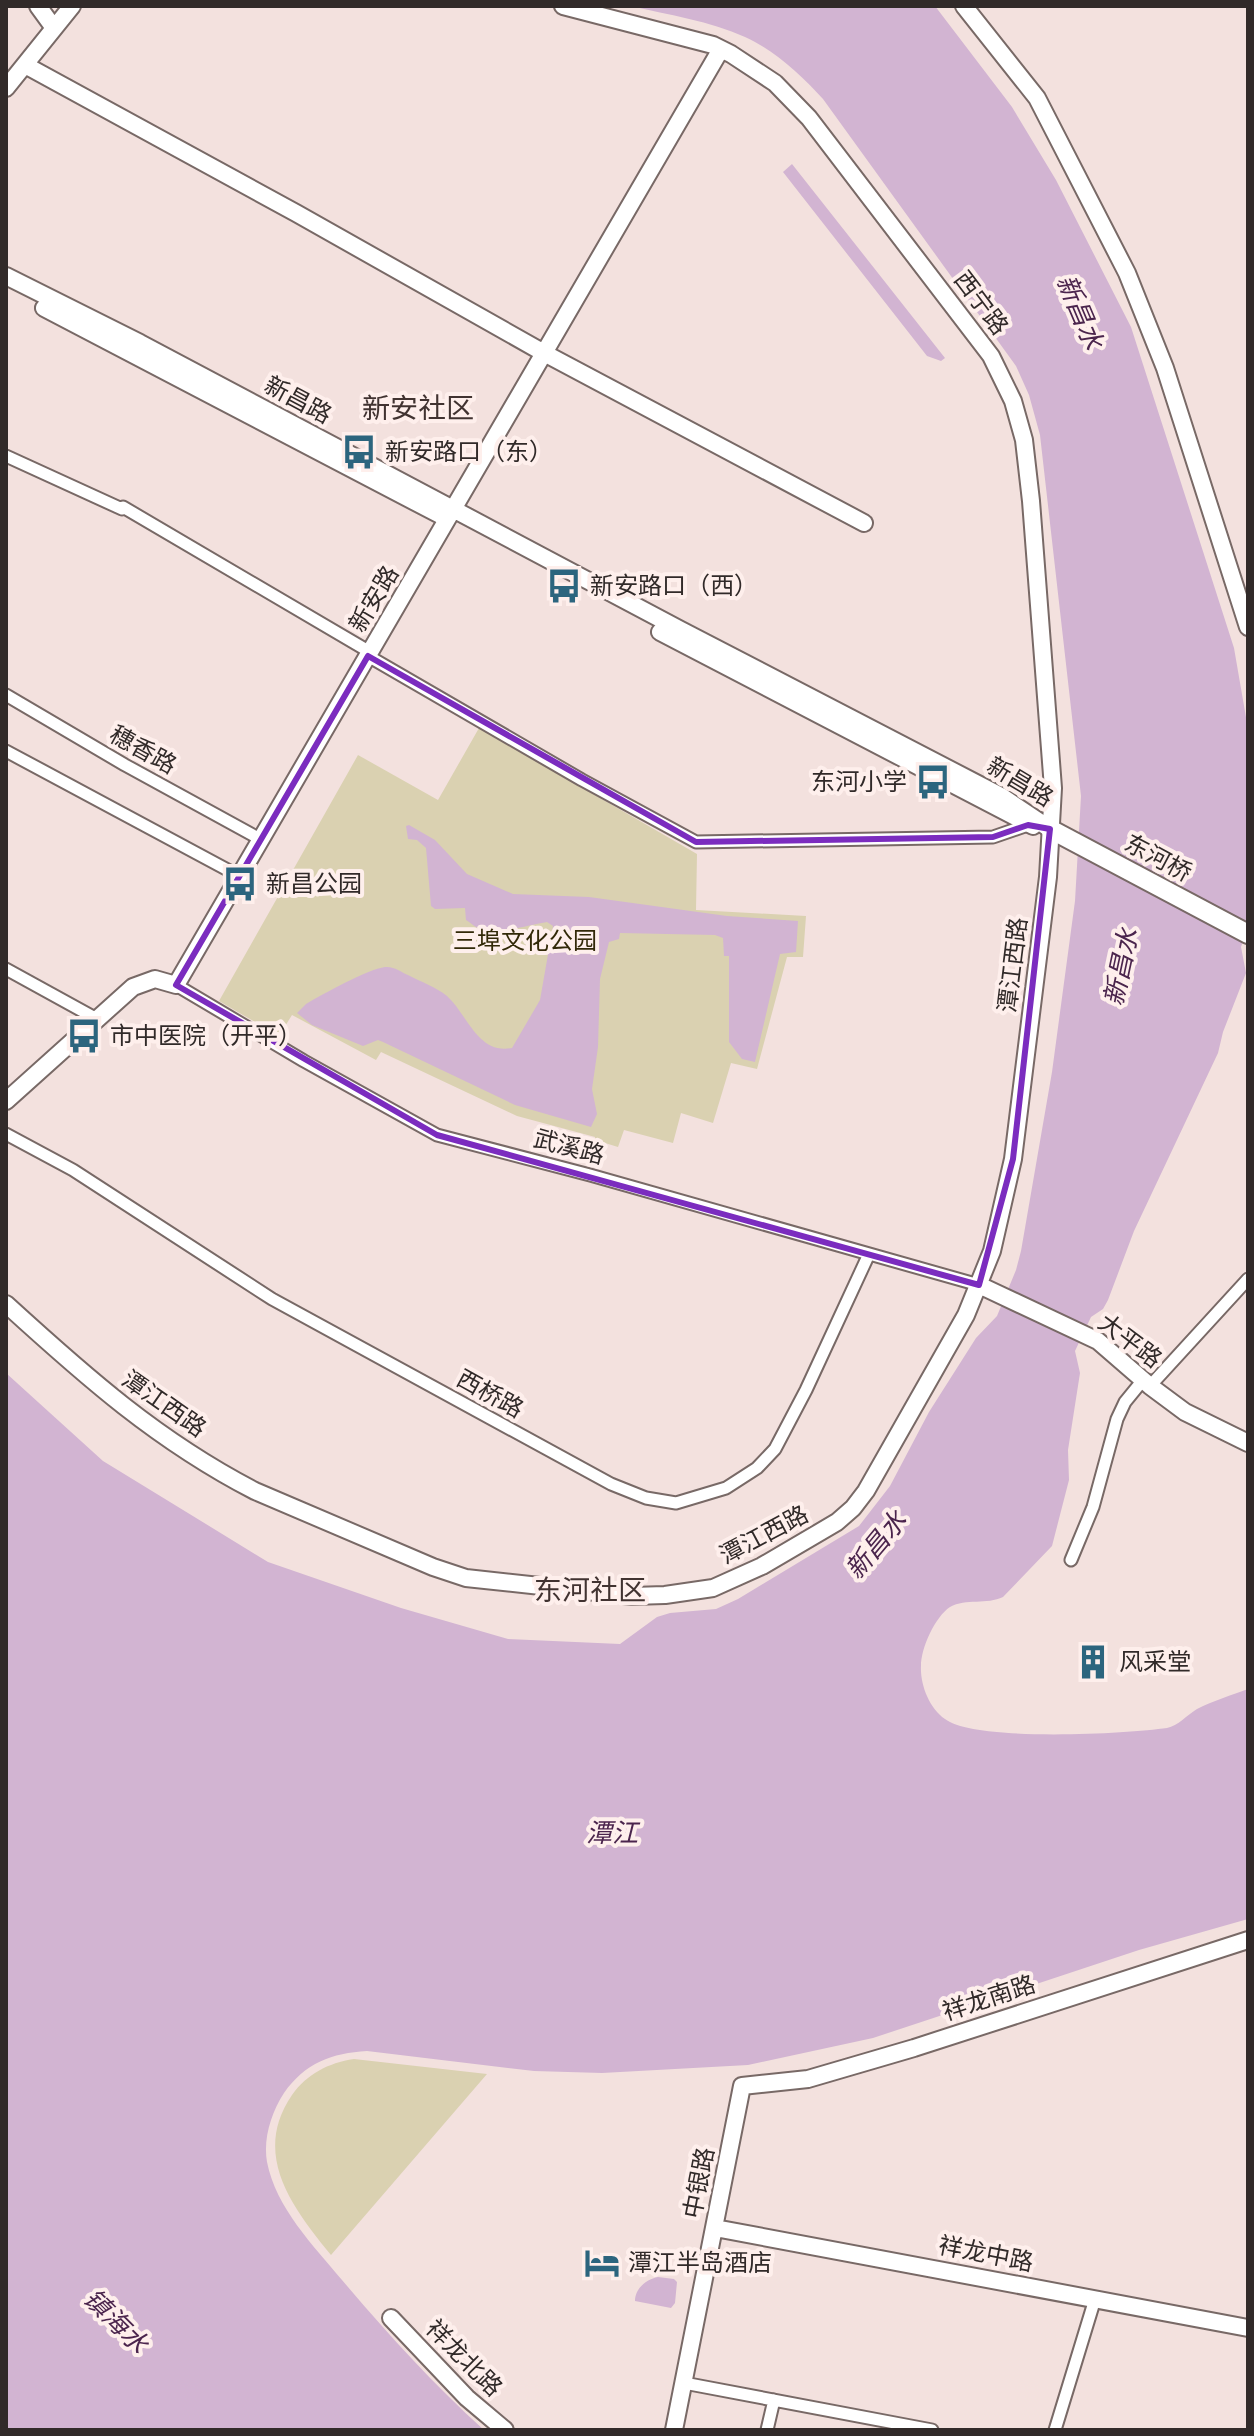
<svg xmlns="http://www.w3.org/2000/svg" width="1254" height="2436" font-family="'Varela Round','Noto Sans SC',sans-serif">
	<rect width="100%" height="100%" fill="#f3e1de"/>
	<path fill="#dad1b1" d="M 479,728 L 697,854 L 696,910 L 806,916 L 803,957 L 787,957 L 757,1069 L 731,1063 L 713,1123 L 681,1113 L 673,1143 L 624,1130 L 618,1147 L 595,1140 L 595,1137 L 517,1116 L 381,1052 L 376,1060 L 292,1015 L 279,1036 L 219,1001 L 358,755 L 438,800 Z
		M 354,2059 L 487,2074 L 331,2255 C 293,2208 251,2155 292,2095 C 307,2074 328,2063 354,2059 Z"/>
	<path fill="#d2b4d2" d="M 631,6 L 935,6 L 1012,107 L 1056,180 L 1131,327 L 1234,648 L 1248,729 L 1248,926 L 1241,947 L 1246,973 L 1223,1032 L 1218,1053 L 1134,1231 L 1108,1300 L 1103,1309 L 1091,1317 L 1075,1351 L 1080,1373 L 1068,1450 L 1069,1480 L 1052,1546 L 1003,1597 C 987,1605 966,1598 950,1607 C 935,1617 921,1648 921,1666 C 920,1684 929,1708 945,1719 C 975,1742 1125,1734 1167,1728 C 1178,1726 1187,1715 1197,1709 C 1213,1701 1232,1695 1248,1689 L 1248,1919 L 1139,1950 L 873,2038 L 748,2065 L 602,2073 L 534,2071 L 367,2051 C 332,2053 305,2063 284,2093 C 271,2113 263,2139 267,2162 C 276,2208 313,2245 342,2280 C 387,2333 432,2383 484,2430 L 6,2430 L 6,1373 L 103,1461 L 268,1562 L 401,1608 L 508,1639 L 620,1644 L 657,1617 L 670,1613 L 716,1609 L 738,1599 L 859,1526 L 890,1486 L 929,1412 L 976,1338 L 997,1316 L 1016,1270 L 1021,1251 L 1052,1072 L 1075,901 L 1081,796 L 1040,435 L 1029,395 L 1016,366 L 823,99 C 802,76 774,50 745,37 C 710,21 669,15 631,6 Z
		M 792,164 L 945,358 L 941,361 L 927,356 L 783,172 Z
		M 409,825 L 435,840 L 467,874 L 513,894 L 589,897 L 727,916 L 798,921 L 796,952 L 780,954 L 755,1062 L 742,1059 L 729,1042 L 729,956 L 724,956 L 723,938 L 715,935 L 620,933 L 619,939 L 609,942 L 600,979 L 598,1047 L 592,1089 L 597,1114 L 591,1127 L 515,1105 L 383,1042 L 378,1040 L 363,1046 L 312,1025 L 297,1013 L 306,1004 C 323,994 368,969 385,967 C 394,966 401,972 408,975 C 421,982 436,987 447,996 C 467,1014 478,1055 512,1048 L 540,1000 L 553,926 L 547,922 C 529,925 493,936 476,927 C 472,925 470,922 466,920 L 465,908 L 435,909 L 431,906 L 426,848 L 417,840 L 408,839 L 406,826 Z
		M 658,2277 L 674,2279 L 677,2282 L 675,2303 L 671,2308 L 635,2301 C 635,2288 647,2279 658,2277 Z"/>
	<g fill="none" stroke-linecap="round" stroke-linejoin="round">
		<g stroke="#786966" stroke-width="15">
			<path id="street" d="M 6,456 L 122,509
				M 123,507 L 370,652
				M 368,656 L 582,780 L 696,842 L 993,837 L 1028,825
				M 6,695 L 125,765 L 260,839
				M 6,751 L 239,876
				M 6,969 L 97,1019
				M 176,985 L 304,1061 L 437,1135 L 590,1175 L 979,1285
				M 6,1134 L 73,1170 L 272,1299 L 611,1484 L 646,1498 L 676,1503 L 726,1488 L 757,1468 L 775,1449 L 806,1390 L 869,1254
				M 1150,1386 L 1248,1279
				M 1071,1560 L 1093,1507 L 1117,1419 L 1125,1402 L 1143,1380
				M 684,2383 L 932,2430
				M 767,2430 L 774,2400
				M 1055,2430 L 1095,2299"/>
		</g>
		<g stroke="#786966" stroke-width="20">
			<path id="secondary" d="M 38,6 L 54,28
				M 964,6 L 1037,98 L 1127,273 L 1165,368 L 1248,627
				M 25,65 L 296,213 L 544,353 L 864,523
				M 6,88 L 72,6
				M 6,276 L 140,343 L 681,630 L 1001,796 L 1050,829
				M 44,308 L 442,516
				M 660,632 L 1033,826
				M 6,1101 L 133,987 L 155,979 L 176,985 L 721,49
				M 979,1285 L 1098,1341 L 1150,1386 L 1185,1412 L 1248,1443
				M 6,1304 C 86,1377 158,1441 255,1491 L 433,1567 L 466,1578 L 632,1596 L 665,1595 L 713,1588 L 762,1566 L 837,1522 L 853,1508 L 866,1491 L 966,1315 L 992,1251 L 1013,1159 L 1048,877 L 1053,788 L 1031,501 L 1024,440 L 1013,401 L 991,356 L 809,118 L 775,83 L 731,54 L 713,45 L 563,6
				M 715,2228 L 1248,2328
				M 391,2318 L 467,2398 L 505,2430
				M 674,2430 L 742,2086 L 808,2079 L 914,2048 L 1248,1940"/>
		</g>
		<g stroke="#786966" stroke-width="22">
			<path id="primary" d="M 1050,829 L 1248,934"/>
		</g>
		<use href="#street" stroke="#fff" stroke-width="11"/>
		<use href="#secondary" stroke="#fff" stroke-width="16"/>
		<use href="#primary" stroke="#fff" stroke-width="18"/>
	</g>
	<path fill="none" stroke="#7b2cbf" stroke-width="6" stroke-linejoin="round" d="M 368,656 L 696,842 L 993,837 L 1028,825 L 1050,829 L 1013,1159 L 979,1285 L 437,1135 L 176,985 Z"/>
	<defs>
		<g id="bus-bare" transform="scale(2.76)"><path d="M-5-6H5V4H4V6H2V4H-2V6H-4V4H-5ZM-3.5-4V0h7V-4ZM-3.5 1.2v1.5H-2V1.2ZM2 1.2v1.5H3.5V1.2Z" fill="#2c657e" stroke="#feefec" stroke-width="2.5" paint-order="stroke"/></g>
		<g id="building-bare" transform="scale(2.76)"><path d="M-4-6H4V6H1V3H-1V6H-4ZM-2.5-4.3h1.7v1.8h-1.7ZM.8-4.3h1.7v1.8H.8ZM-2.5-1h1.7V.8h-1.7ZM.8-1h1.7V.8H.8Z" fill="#2c657e" stroke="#feefec" stroke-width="2.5" paint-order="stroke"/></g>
		<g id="hotel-bare" transform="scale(2.76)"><path d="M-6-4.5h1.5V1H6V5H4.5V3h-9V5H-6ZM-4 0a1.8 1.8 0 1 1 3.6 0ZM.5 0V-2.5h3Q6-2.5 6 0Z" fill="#2c657e" stroke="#feefec" stroke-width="2.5" paint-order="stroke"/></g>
	</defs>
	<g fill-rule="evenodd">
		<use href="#bus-bare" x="359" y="452"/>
		<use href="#bus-bare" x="564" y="586"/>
		<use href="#bus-bare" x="933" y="782"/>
		<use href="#bus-bare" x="240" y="884"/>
		<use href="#bus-bare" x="84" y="1036"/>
		<use href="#building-bare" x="1093" y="1662"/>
		<use href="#hotel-bare" x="602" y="2263"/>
	</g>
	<g text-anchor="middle" stroke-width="8" stroke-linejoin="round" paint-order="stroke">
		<g font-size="24" fill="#312a29" stroke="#feefec">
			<text transform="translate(981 303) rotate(53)" y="8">西宁路</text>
			<text transform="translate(298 400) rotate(28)" y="8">新昌路</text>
			<text transform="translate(374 599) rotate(-59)" y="8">新安路</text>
			<text transform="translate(143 750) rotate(29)" y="8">穗香路</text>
			<text transform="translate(1020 782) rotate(31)" y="8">新昌路</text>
			<text transform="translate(1158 858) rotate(28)" y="8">东河桥</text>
			<text transform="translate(1013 965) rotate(-83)" y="8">潭江西路</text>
			<text transform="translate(569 1147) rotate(15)" y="8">武溪路</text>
			<text transform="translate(1130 1341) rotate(37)" y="8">大平路</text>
			<text transform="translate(490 1394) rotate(29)" y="8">西桥路</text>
			<text transform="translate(164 1404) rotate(35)" y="8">潭江西路</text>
			<text transform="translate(764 1535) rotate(-28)" y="8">潭江西路</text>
			<text transform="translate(989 1998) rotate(-18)" y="8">祥龙南路</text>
			<text transform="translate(699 2183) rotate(-79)" y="8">中银路</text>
			<text transform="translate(986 2254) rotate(11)" y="8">祥龙中路</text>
			<text transform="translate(464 2358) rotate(45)" y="8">祥龙北路</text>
		</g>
		<g font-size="24" fill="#312a29" stroke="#feefec" text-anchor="start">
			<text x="385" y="460">新安路口（东）</text>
			<text x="590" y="594">新安路口（西）</text>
			<text x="907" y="790" text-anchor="end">东河小学</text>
			<text x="266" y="892">新昌公园</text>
			<text x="110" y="1044">市中医院（开平）</text>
			<text x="1119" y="1670">风采堂</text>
			<text x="628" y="2271">潭江半岛酒店</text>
		</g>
		<g font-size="24" fill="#322908" stroke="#feefec">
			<text x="525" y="949">三埠文化公园</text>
		</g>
		<g font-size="26" font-style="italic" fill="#4b254d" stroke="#feefec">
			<text transform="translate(1080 312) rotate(67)" y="9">新昌水</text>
			<text transform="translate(1121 967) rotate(-78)" y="9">新昌水</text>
			<text transform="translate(876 1545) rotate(-50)" y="9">新昌水</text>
			<text x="612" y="1842">潭江</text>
			<text transform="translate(116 2321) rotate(45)" y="9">镇海水</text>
		</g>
		<g font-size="28" fill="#413331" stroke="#feefec">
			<text x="418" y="418">新安社区</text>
			<text x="590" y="1600">东河社区</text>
		</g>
	</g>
	<rect width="1254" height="2436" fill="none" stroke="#312a29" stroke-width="16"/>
</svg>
